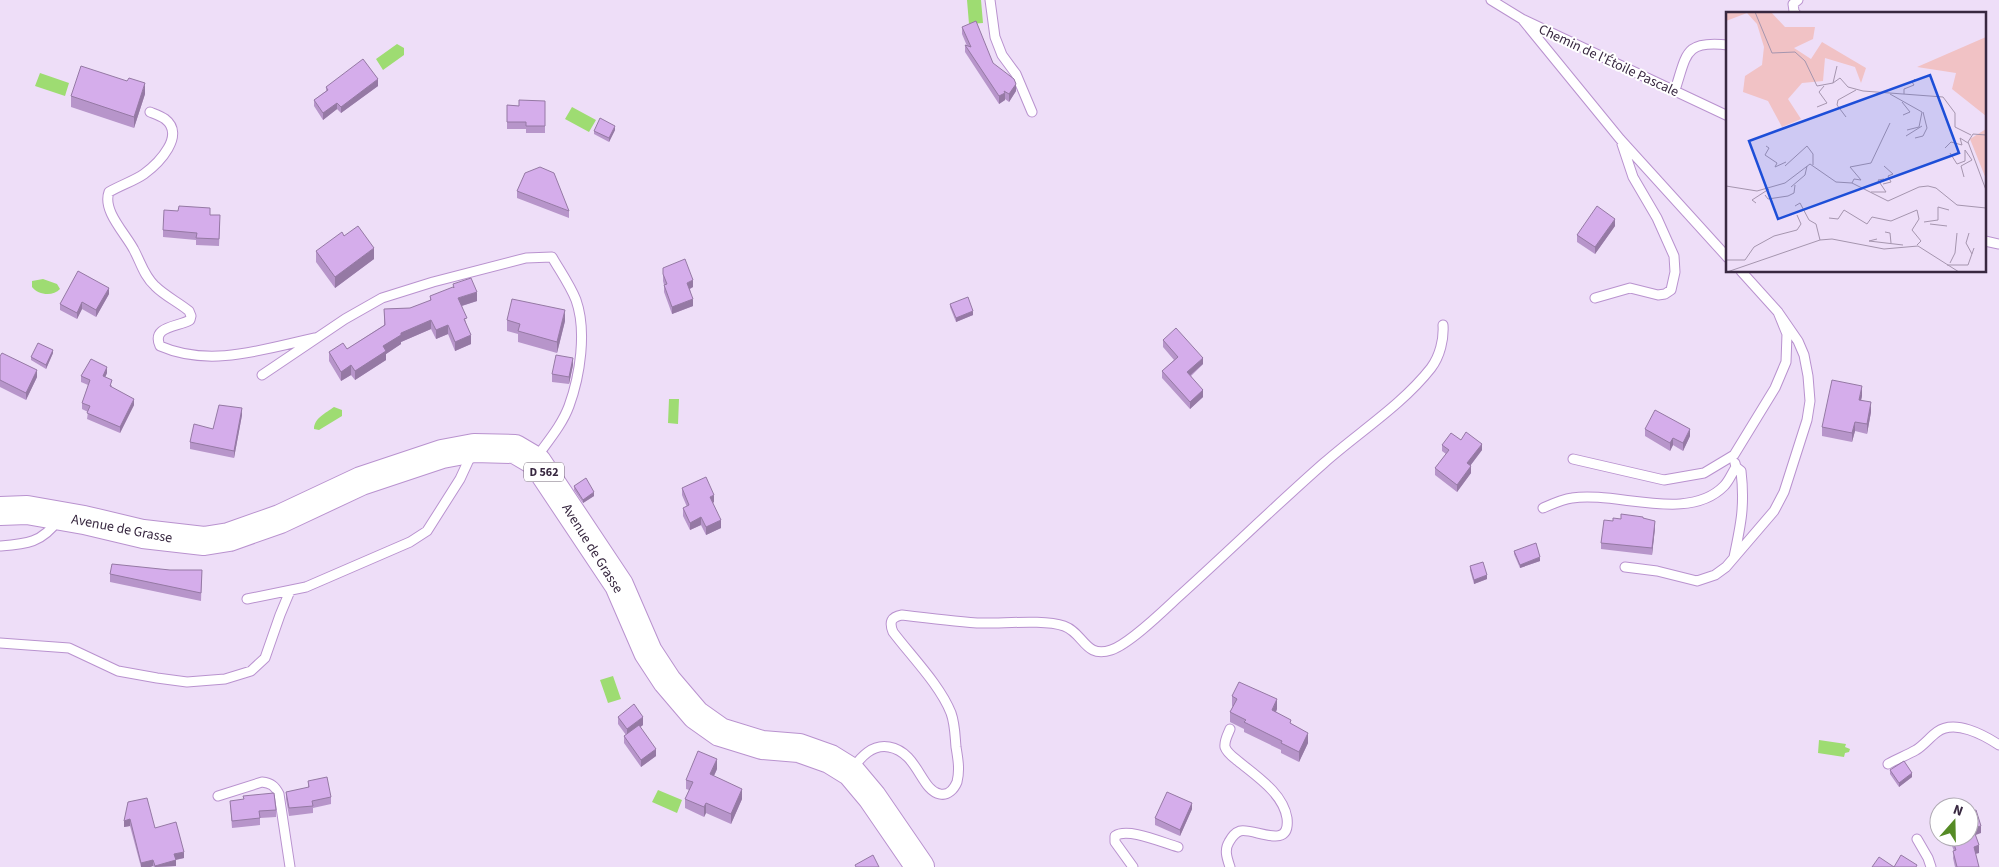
<svg xmlns="http://www.w3.org/2000/svg" width="1999" height="867" font-family="'Source Sans 3',sans-serif">
	<rect width="100%" height="100%" fill="#eedef8"/>
	<path fill="#9edc72" d="M 967,0 L 981,0 L 983,23 L 969,24 Z
		M 397,44 L 404,48 L 404,55 L 383,70 L 376,59 Z
		M 40,73 L 69,83 L 65,96 L 35,86 Z
		M 572,107 L 596,120 L 589,132 L 565,119 Z
		M 43,279 L 57,284 L 60,289 C 53,297 38,295 32,287 L 32,281 Z
		M 669,399 L 679,399 L 678,424 L 668,423 Z
		M 334,407 L 342,410 L 342,416 L 319,430 L 314,429 C 314,418 326,413 334,407 Z
		M 613,676 L 621,699 L 608,703 L 600,680 Z
		M 1819,740 L 1846,744 L 1845,747 L 1850,749 L 1849,752 L 1845,753 L 1844,757 L 1818,753 Z
		M 658,790 L 682,800 L 677,813 L 652,802 Z"/>
	<g fill="none" stroke-linecap="round" stroke-linejoin="round">
		<g stroke="#b992cf" stroke-width="11">
			<path id="service" d="M 990,0 L 995,37 L 1002,55 L 1016,74 L 1032,112
				M 1491,0 L 1522,19 L 1728,116
				M 1796,14 L 1794,11 L 1793,4 L 1798,0
				M 1522,19 L 1620,139 L 1728,258
				M 1675,90 C 1687,54 1684,40 1728,45
				M 150,112 C 155,114 161,116 165,119 C 186,135 159,163 144,174 C 134,181 121,185 109,192 C 102,211 126,234 134,250 C 141,263 144,276 155,286 C 165,296 178,302 189,311 L 191,316 L 190,320 C 178,327 151,326 160,346 C 210,368 264,349 315,338
				M 1985,241 L 1999,244
				M 1595,298 L 1630,288 L 1658,295 L 1665,294 L 1671,290 L 1675,272 L 1674,256 L 1657,218 L 1633,177 L 1622,144
				M 262,375 L 345,319 L 382,298 L 433,282 L 526,258 L 552,257 C 560,271 570,285 576,300 C 587,331 580,376 569,406 C 562,425 548,441 536,458
				M 1573,459 L 1664,480 L 1704,473 L 1734,455 L 1775,388 L 1786,362 L 1787,334 L 1778,312 L 1741,271
				M 1543,508 C 1552,504 1563,499 1572,498 C 1617,491 1688,523 1724,486 C 1729,481 1732,473 1736,467
				M 0,546 C 26,544 42,543 58,520
				M 1734,557 C 1741,524 1745,505 1741,471 L 1736,467 L 1735,463
				M 1625,567 L 1657,571 L 1697,581 L 1715,575 L 1726,567 L 1774,511 L 1784,492 L 1807,420 L 1810,401 L 1808,376 L 1804,355 L 1798,341 L 1778,312
				M 247,599 L 306,587 L 410,542 L 427,531 L 460,479 L 472,453
				M 0,643 L 69,648 L 118,671 L 157,678 L 187,682 L 225,679 L 251,671 L 265,658 L 280,615 L 290,591
				M 1230,729 C 1228,734 1224,741 1225,747 C 1227,753 1233,757 1238,761 C 1256,776 1283,793 1287,818 C 1291,852 1253,827 1240,831 C 1234,833 1232,837 1229,842 C 1224,850 1227,858 1230,867
				M 1888,764 C 1897,759 1907,755 1916,750 C 1924,745 1930,737 1937,732 C 1955,719 1984,735 1999,745
				M 852,769 C 861,757 872,744 889,747 C 918,752 921,791 940,794 C 948,796 954,789 957,782 C 960,770 958,759 956,747 C 955,736 955,724 951,713 C 940,685 911,656 893,632 C 889,622 891,617 902,615 C 927,618 952,621 977,623 C 1001,624 1043,619 1064,626 C 1084,633 1085,659 1111,650 C 1129,644 1161,613 1176,599 C 1226,554 1274,507 1324,463 C 1359,432 1402,405 1431,368 C 1440,356 1444,339 1443,325
				M 218,796 L 262,782 C 271,783 275,786 279,794 L 290,867
				M 1917,839 L 1928,858 L 1931,867
				M 1133,867 L 1115,842 L 1115,836 C 1128,827 1163,843 1178,847"/>
		</g>
		<g stroke="#b992cf" stroke-width="30">
			<path id="primary" d="M 0,511 L 27,510 L 84,520 L 143,534 L 204,541 L 229,537 L 280,519 L 361,481 L 442,454 L 474,448 L 515,449 L 537,462 L 619,585 L 648,652 L 667,681 L 696,715 L 720,732 L 762,745 L 799,748 L 830,759 L 851,772 L 872,797 L 920,867"/>
		</g>
		<use href="#service" stroke="#fff" stroke-width="9"/>
		<use href="#primary" stroke="#fff" stroke-width="28"/>
	</g>
	<path fill="#b795ca" d="M 962,27 L 1016,91 L 1009,102 L 1005,99 L 1005,100 L 999,104 L 965,52 L 965,45 L 967,46 L 962,34 Z
		M 378,86 L 341,113 L 337,109 L 323,120 L 314,106 L 314,100 L 326,91 L 326,87 Z
		M 145,94 L 134,128 L 71,107 L 71,96 Z
		M 545,101 L 545,133 L 526,133 L 526,129 L 507,129 L 507,105 L 519,106 Z
		M 615,130 L 609,142 L 594,134 L 594,131 Z
		M 517,191 L 569,211 L 569,218 L 517,198 Z
		M 210,215 L 220,222 L 219,246 L 196,245 L 196,240 L 163,237 L 163,230 Z
		M 1615,226 L 1595,254 L 1577,242 L 1577,235 Z
		M 344,236 L 374,259 L 335,288 L 316,262 L 316,251 Z
		M 663,268 L 693,287 L 690,289 L 693,306 L 672,314 L 664,292 L 664,285 L 663,281 Z
		M 109,294 L 96,317 L 82,309 L 77,319 L 60,310 L 60,304 Z
		M 430,296 L 477,301 L 462,306 L 471,344 L 455,351 L 448,334 L 436,339 L 431,329 L 401,342 L 401,344 L 386,354 L 386,360 L 355,380 L 351,375 L 341,381 L 329,361 L 329,352 L 347,349 L 384,325 L 384,309 L 410,308 L 430,301 Z
		M 950,304 L 973,315 L 956,322 L 950,307 Z
		M 507,320 L 565,321 L 557,353 L 518,342 L 518,334 L 507,331 Z
		M 1163,340 L 1203,364 L 1191,376 L 1203,397 L 1190,409 L 1162,378 L 1162,371 L 1174,360 L 1163,347 Z
		M 53,353 L 46,369 L 31,360 L 31,357 Z
		M 0,356 L 37,377 L 26,400 L 0,387 Z
		M 573,365 L 569,384 L 552,382 L 552,374 Z
		M 107,373 L 105,377 L 112,386 L 112,387 L 134,405 L 120,433 L 87,419 L 88,412 L 82,409 L 82,403 L 88,385 L 81,382 L 81,376 Z
		M 1862,396 L 1861,400 L 1871,412 L 1867,434 L 1855,431 L 1852,442 L 1822,436 L 1822,427 Z
		M 242,415 L 234,458 L 190,449 L 190,442 L 213,429 Z
		M 1645,429 L 1690,436 L 1683,451 L 1673,445 L 1670,451 L 1645,436 Z
		M 1461,440 L 1482,450 L 1470,466 L 1471,473 L 1457,492 L 1435,475 L 1435,468 L 1446,454 L 1442,451 L 1442,445 Z
		M 574,486 L 594,496 L 583,503 L 574,490 Z
		M 682,488 L 714,502 L 713,503 L 721,528 L 706,535 L 701,525 L 690,530 L 683,516 L 683,508 L 687,507 L 682,495 Z
		M 1643,518 L 1655,528 L 1652,555 L 1601,549 L 1601,543 L 1613,521 L 1621,519 Z
		M 1514,551 L 1540,561 L 1520,568 L 1514,554 Z
		M 1470,566 L 1487,579 L 1474,584 L 1470,570 Z
		M 202,570 L 201,601 L 110,582 L 110,574 Z
		M 1232,696 L 1277,709 L 1276,712 L 1291,724 L 1308,743 L 1299,762 L 1281,753 L 1281,750 L 1244,732 L 1244,729 L 1230,722 L 1230,712 L 1233,707 L 1232,706 Z
		M 618,717 L 643,725 L 640,727 L 656,756 L 641,767 L 624,743 L 624,736 L 626,735 L 618,724 Z
		M 717,769 L 714,776 L 742,799 L 731,824 L 706,813 L 704,817 L 685,808 L 685,799 L 689,790 L 686,789 L 686,780 Z
		M 1890,770 L 1912,777 L 1899,787 L 1890,774 Z
		M 308,781 L 331,797 L 331,804 L 313,808 L 313,813 L 289,816 L 286,799 L 286,792 L 308,788 Z
		M 230,801 L 276,810 L 276,817 L 260,818 L 260,825 L 232,828 Z
		M 128,802 L 155,828 L 184,858 L 176,860 L 176,866 L 154,867 L 153,866 L 150,867 L 141,867 L 130,826 L 124,827 Z
		M 1192,809 L 1180,836 L 1155,825 L 1155,818 Z
		M 1981,833 L 1975,835 L 1979,853 L 1975,854 L 1979,867 L 1955,867 L 1953,858 L 1954,851 L 1952,846 L 1952,838 L 1955,837 L 1969,837 Z"/>
	<path fill="#9579a4" d="M 378,79 L 378,86 L 341,113 L 341,107 Z
		M 145,83 L 145,94 L 134,128 L 134,117 Z
		M 1016,84 L 1016,91 L 1009,102 L 1009,94 Z
		M 1005,93 L 1005,100 L 999,104 L 999,96 Z
		M 337,103 L 337,109 L 323,120 L 323,113 Z
		M 615,126 L 615,130 L 609,142 L 609,138 Z
		M 1615,219 L 1615,226 L 1595,254 L 1595,247 Z
		M 374,248 L 374,259 L 335,288 L 335,277 Z
		M 693,280 L 693,287 L 687,290 L 687,283 Z
		M 109,288 L 109,294 L 96,317 L 96,310 Z
		M 477,292 L 477,301 L 458,307 L 458,298 Z
		M 693,299 L 693,306 L 672,314 L 672,307 Z
		M 82,302 L 82,309 L 77,319 L 77,313 Z
		M 565,310 L 565,321 L 557,353 L 557,342 Z
		M 973,311 L 973,315 L 956,322 L 956,318 Z
		M 431,320 L 431,329 L 401,342 L 401,344 L 386,354 L 386,360 L 355,380 L 355,371 L 383,346 L 401,333 Z
		M 448,325 L 448,334 L 436,339 L 436,330 Z
		M 471,335 L 471,344 L 455,351 L 455,342 Z
		M 53,350 L 53,353 L 46,369 L 46,365 Z
		M 573,358 L 573,365 L 569,384 L 569,377 Z
		M 1203,358 L 1203,364 L 1187,378 L 1187,372 Z
		M 351,365 L 351,375 L 341,381 L 341,372 Z
		M 107,367 L 107,373 L 103,382 L 103,376 Z
		M 37,370 L 37,377 L 26,400 L 26,393 Z
		M 1862,386 L 1862,396 L 1859,409 L 1859,400 Z
		M 1203,390 L 1203,397 L 1190,409 L 1190,402 Z
		M 134,399 L 134,405 L 120,433 L 120,427 Z
		M 1871,402 L 1871,412 L 1867,434 L 1867,424 Z
		M 242,408 L 242,415 L 234,458 L 234,451 Z
		M 1855,422 L 1855,431 L 1852,442 L 1852,433 Z
		M 1690,429 L 1690,436 L 1683,451 L 1683,443 Z
		M 1673,438 L 1673,445 L 1670,451 L 1670,443 Z
		M 1482,444 L 1482,450 L 1467,470 L 1467,463 Z
		M 1471,466 L 1471,473 L 1457,492 L 1457,485 Z
		M 594,492 L 594,496 L 583,503 L 583,500 Z
		M 714,495 L 714,502 L 710,504 L 710,497 Z
		M 701,517 L 701,525 L 690,530 L 690,523 Z
		M 721,520 L 721,528 L 706,535 L 706,527 Z
		M 1655,521 L 1655,528 L 1652,555 L 1652,548 Z
		M 1540,557 L 1540,561 L 1520,568 L 1520,565 Z
		M 1487,575 L 1487,579 L 1474,584 L 1474,580 Z
		M 1277,699 L 1277,709 L 1272,720 L 1272,710 Z
		M 643,717 L 643,725 L 627,737 L 627,729 Z
		M 1308,733 L 1308,743 L 1299,762 L 1299,752 Z
		M 656,749 L 656,756 L 641,767 L 641,760 Z
		M 717,759 L 717,769 L 710,784 L 710,774 Z
		M 1912,773 L 1912,777 L 1899,787 L 1899,783 Z
		M 742,789 L 742,799 L 731,824 L 731,814 Z
		M 706,803 L 706,813 L 704,817 L 704,807 Z
		M 1192,803 L 1192,809 L 1180,836 L 1180,830 Z
		M 130,819 L 130,826 L 124,827 L 124,821 Z
		M 1981,826 L 1981,833 L 1973,836 L 1973,828 Z
		M 1979,845 L 1979,853 L 1974,854 L 1974,847 Z
		M 184,852 L 184,858 L 174,860 L 174,854 Z
		M 153,860 L 153,866 L 150,867 L 141,867 L 141,863 Z
		M 176,860 L 176,866 L 155,867 L 155,866 Z"/>
	<path fill="#d5adeb" stroke="#9579a4" d="M 976,21 L 993,63 L 1014,79 L 1016,84 L 1009,94 L 1004,91 L 1005,93 L 999,96 L 965,45 L 971,47 L 962,27 Z
		M 363,59 L 378,79 L 341,107 L 337,103 L 323,113 L 314,100 L 328,90 L 326,87 Z
		M 81,66 L 127,81 L 129,78 L 145,83 L 134,117 L 71,96 Z
		M 519,100 L 545,101 L 545,126 L 526,126 L 526,122 L 507,122 L 507,105 L 519,106 Z
		M 600,118 L 615,126 L 609,138 L 594,131 Z
		M 540,167 L 554,173 L 569,211 L 517,191 L 525,173 Z
		M 179,206 L 210,208 L 210,215 L 220,215 L 219,239 L 196,238 L 197,233 L 163,230 L 164,210 L 178,211 Z
		M 1597,206 L 1615,219 L 1595,247 L 1577,235 Z
		M 358,226 L 374,248 L 335,277 L 316,251 L 342,232 L 344,236 Z
		M 685,259 L 693,280 L 687,283 L 693,299 L 672,307 L 664,285 L 667,284 L 663,274 L 663,268 Z
		M 78,271 L 109,288 L 96,310 L 82,302 L 77,313 L 60,304 Z
		M 471,278 L 477,292 L 458,298 L 467,318 L 464,319 L 471,335 L 455,342 L 448,325 L 436,330 L 431,320 L 401,333 L 401,335 L 383,346 L 386,351 L 355,371 L 351,365 L 341,372 L 329,352 L 343,343 L 347,349 L 385,325 L 384,309 L 410,308 L 431,300 L 430,296 L 453,287 L 454,288 L 453,284 Z
		M 968,297 L 973,311 L 956,318 L 950,304 Z
		M 512,299 L 565,310 L 557,342 L 518,331 L 520,324 L 507,320 Z
		M 1176,328 L 1203,358 L 1187,372 L 1203,390 L 1190,402 L 1162,371 L 1178,357 L 1163,340 Z
		M 38,343 L 53,350 L 46,365 L 31,357 Z
		M 2,353 L 37,370 L 26,393 L 0,380 L 0,356 Z
		M 556,355 L 573,358 L 569,377 L 552,374 Z
		M 91,359 L 107,367 L 103,376 L 112,380 L 110,386 L 134,399 L 120,427 L 87,413 L 90,406 L 82,403 L 90,380 L 81,376 Z
		M 1832,380 L 1862,386 L 1859,400 L 1871,402 L 1867,424 L 1855,422 L 1852,433 L 1822,427 Z
		M 219,405 L 242,408 L 234,451 L 190,442 L 194,424 L 213,429 Z
		M 1655,410 L 1690,429 L 1683,443 L 1673,438 L 1670,443 L 1645,429 Z
		M 1466,432 L 1482,444 L 1467,463 L 1471,466 L 1457,485 L 1435,468 L 1449,450 L 1442,445 L 1451,433 L 1461,440 Z
		M 706,477 L 714,495 L 710,497 L 721,520 L 706,527 L 701,517 L 690,523 L 683,508 L 689,505 L 682,488 Z
		M 586,478 L 594,492 L 583,500 L 574,486 Z
		M 1621,514 L 1643,517 L 1643,518 L 1655,521 L 1652,548 L 1601,543 L 1604,520 L 1613,521 L 1613,518 L 1621,519 Z
		M 1536,543 L 1540,557 L 1520,565 L 1514,551 Z
		M 1483,562 L 1487,575 L 1474,580 L 1470,566 Z
		M 112,564 L 170,570 L 202,570 L 201,593 L 110,574 Z
		M 1239,682 L 1277,699 L 1272,710 L 1291,720 L 1290,723 L 1308,733 L 1299,752 L 1281,743 L 1282,741 L 1244,722 L 1246,720 L 1230,712 L 1237,699 L 1232,696 Z
		M 634,704 L 643,717 L 627,729 L 618,717 Z
		M 639,725 L 656,749 L 641,760 L 624,736 Z
		M 698,751 L 717,759 L 710,774 L 742,789 L 731,814 L 706,803 L 704,807 L 685,799 L 693,782 L 686,780 Z
		M 1904,761 L 1912,773 L 1899,783 L 1890,770 Z
		M 327,777 L 331,797 L 312,801 L 313,806 L 289,808 L 286,792 L 309,787 L 308,781 Z
		M 1167,792 L 1192,803 L 1180,830 L 1155,818 Z
		M 274,793 L 276,810 L 259,811 L 260,818 L 232,821 L 230,801 L 244,799 L 243,796 Z
		M 147,798 L 155,828 L 176,822 L 184,852 L 174,854 L 176,860 L 155,866 L 153,860 L 141,863 L 130,819 L 124,821 L 128,802 Z
		M 1965,805 L 1965,807 L 1957,807 Z
		M 1976,810 L 1981,826 L 1973,828 L 1979,845 L 1974,847 L 1979,867 L 1957,867 L 1953,851 L 1956,850 L 1952,838 L 1957,837 L 1969,837 L 1969,812 Z
		M 873,855 L 879,867 L 856,867 L 855,865 Z
		M 1901,855 L 1917,865 L 1916,867 L 1872,867 L 1879,857 L 1894,867 Z"/>
	<g text-anchor="middle" stroke-width="4" stroke-linejoin="round" paint-order="stroke">
		<rect fill="#fff" stroke="#746879" stroke-width="1" x="524" y="462.5" width="40" height="19" rx="4"/>
		<g font-size="12" font-weight="bold" fill="#382840">
			<text x="544" y="476">D 562</text>
		</g>
		<g font-size="14" fill="#382840" stroke="#fff">
			<text transform="translate(1609 60) rotate(25)" y="5">Chemin de l'Étoile Pascale</text>
			<text transform="translate(122 528) rotate(11)" y="5">Avenue de Grasse</text>
			<text transform="translate(593 548) rotate(58)" y="5">Avenue de Grasse</text>
		</g>
	</g>
	<g transform="translate(1726 12)">
		<rect width="260" height="260" fill="#eedef8"/>
		<path d="M 0,0 L 45,0 L 59,15 L 89,15 L 87,27 L 68,36 L 85,47 L 96,30 L 140,56 L 135,71 L 129,55 L 99,46 L 97,69 L 76,71 L 62,87 L 75,107 L 56,115 L 42,89 L 17,80 L 19,64 L 36,53 L 38,35 L 31,12 L 21,1 L 0,9 ZM 260,25 L 260,104 L 226,77 L 230,61 L 191,55 ZM 260,117 L 260,167 L 244,127 Z" fill="#f1c2c5"/>
		<path fill="none" stroke="#a595ae" stroke-width="1" d="M 29,0 L 46,41 L 69,40 L 79,49 L 91,74 L 107,71 L 114,66 L 122,75 L 137,79 L 217,85 L 229,101 L 229,115 L 245,123M 107,71 L 111,54M 164,82 L 196,100 L 193,115 L 181,118M 178,82 L 178,77 L 188,73 L 186,70 L 189,67M 176,90 L 184,100 L 177,103M 91,95 L 101,91 L 93,80 L 98,74M 120,105 L 111,93 L 112,88 L 130,78M 260,123 L 247,122 L 242,130 L 260,178M 180,124 L 196,114M 189,126 L 197,124 L 201,116 L 197,100M 40,134 L 43,136 L 39,143 L 51,151 L 49,155 L 60,150M 219,136 L 225,130 L 236,133 L 234,126 L 242,131M 224,141 L 231,152 L 239,149 L 239,138 L 246,148M 59,154 L 81,134 L 87,142 L 87,153M 238,165 L 235,154 L 246,148M 126,171 L 128,167 L 135,168 L 124,155 L 145,151 L 164,111M 157,172 L 165,170 L 162,164 L 167,162 L 158,154M 0,174 L 31,179 L 59,171 L 84,152 L 110,170 L 126,171 L 162,189 L 193,175 L 202,174 L 210,176 L 231,193 L 260,196M 65,175 L 79,163 L 81,154M 145,180 L 160,180 L 152,168 L 158,167M 39,183 L 42,187 L 62,184 L 68,181 L 69,173M 30,191 L 26,188 L 43,177M 69,194 L 74,191 L 83,208 L 90,212 L 94,228M 103,206 L 112,207 L 118,198 L 141,212 L 146,205 L 165,209 L 191,198 L 193,207 L 186,218 L 195,229 L 191,233M 198,210 L 212,208 L 212,195 L 223,198M 204,212 L 221,214M 159,220 L 164,221 L 165,231M 243,221 L 240,231 L 246,242M 151,227 L 143,229 L 177,233M 0,248 L 19,248 L 28,235 L 48,224 L 71,218 L 75,212 L 71,203M 224,251 L 229,241 L 231,221M 221,253 L 242,253 L 248,236M 1,260 L 94,228 L 106,227 L 158,237 L 192,234 L 233,260"/>
		<path fill="#1d4ed8" fill-opacity="0.15" stroke="#1d4ed8" stroke-width="2.5" d="M 204,63 L 233,141 L 52,207 L 23,129 Z"/>
		<rect width="260" height="260" fill="none" stroke="#382840" stroke-width="2.5"/>
	</g>
	<g transform="translate(1954 822) rotate(20)"><circle r="24" fill="#ffffff" stroke="#afa9b3"/>
	<path d="M0-4L9 19L0 12L-9 19Z" fill="#558b25"/>
	<text y="-8" font-size="14" font-weight="bold" text-anchor="middle" fill="#382840">N</text>
	</g>
</svg>
